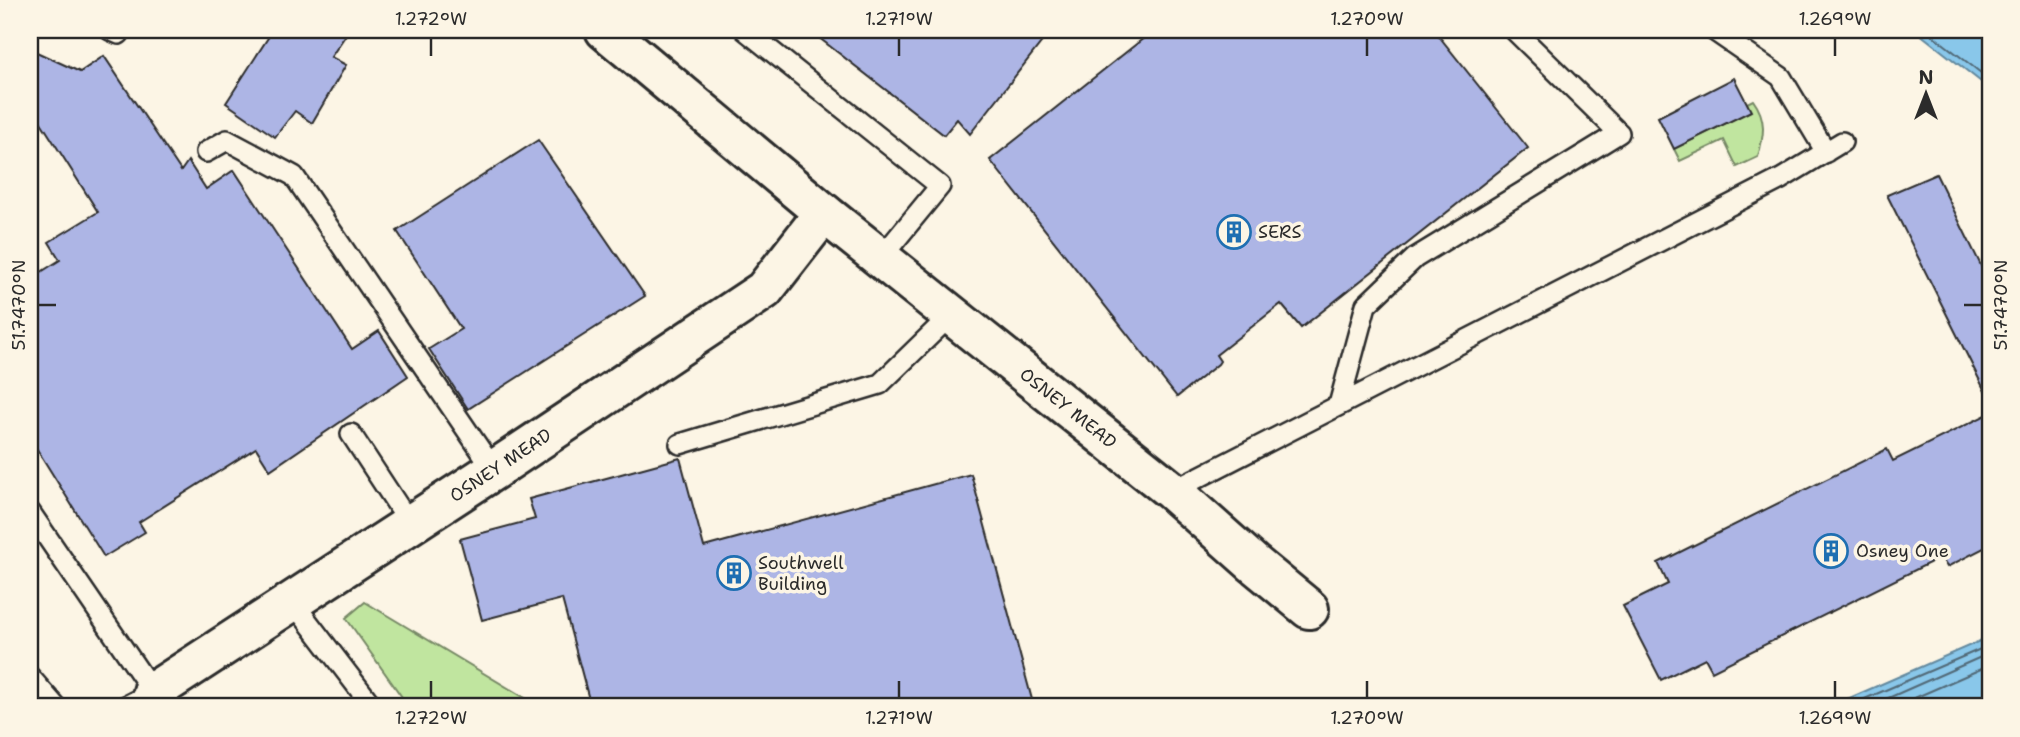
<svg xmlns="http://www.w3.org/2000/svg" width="2020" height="737" font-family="'Shantell Sans',sans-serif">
	<rect width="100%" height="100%" fill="#fcf5e5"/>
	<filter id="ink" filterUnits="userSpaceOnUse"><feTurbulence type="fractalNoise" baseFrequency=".0143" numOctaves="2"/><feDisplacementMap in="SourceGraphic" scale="14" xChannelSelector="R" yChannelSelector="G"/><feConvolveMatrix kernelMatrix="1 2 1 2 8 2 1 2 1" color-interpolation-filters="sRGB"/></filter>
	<g filter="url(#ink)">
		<path fill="#c0e59f" stroke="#768865" stroke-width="2" d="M 1753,100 C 1767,119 1764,135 1758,157 L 1737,167 L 1724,140 L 1680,161 L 1674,149 L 1750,111 L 1747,103 Z
			M 365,602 L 540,707 L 409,707 L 346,618 Z"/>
		<path fill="#89c7ea" stroke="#63899e" stroke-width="2" d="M 1915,30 L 1990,30 L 1990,89 Z
			M 1990,628 L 1990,707 L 1829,707 L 1980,641 Z"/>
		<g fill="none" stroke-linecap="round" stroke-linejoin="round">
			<path stroke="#516977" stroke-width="2" d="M 1926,30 L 1990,80
				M 1846,707 L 1983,648 L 1990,638
				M 1868,707 L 1990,653
				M 1894,707 L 1990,665"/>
		</g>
		<path fill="#adb5e5" stroke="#2b2b2b" stroke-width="2" d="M 273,30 L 349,30 L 331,57 L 346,65 L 312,123 L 295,111 L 275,137 L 226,103 Z
			M 809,30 L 1051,30 L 970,134 L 957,119 L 944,135 Z
			M 1154,30 L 1434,30 L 1528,148 L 1301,328 L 1281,304 L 1216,355 L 1220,361 L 1218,364 L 1177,397 L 990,160 Z
			M 30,49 L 80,72 L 104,56 L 181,171 L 188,161 L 206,189 L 234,170 L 352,349 L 379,331 L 408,376 L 270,470 L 256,448 L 139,522 L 145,532 L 104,557 L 30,438 L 30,279 L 60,260 L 49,242 L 98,212 L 30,105 Z
			M 1734,78 L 1751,111 L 1674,149 L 1658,117 Z
			M 538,140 L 645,296 L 468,409 L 429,349 L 461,329 L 397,231 Z
			M 1936,174 L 1990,284 L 1990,401 L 1887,195 Z
			M 1990,413 L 1990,545 L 1947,567 L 1941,557 L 1712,671 L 1705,658 L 1661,680 L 1623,606 L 1668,584 L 1658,563 L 1887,449 L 1893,461 Z
			M 680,458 L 704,547 L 971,474 L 1034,707 L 591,707 L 562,599 L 482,620 L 460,539 L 535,519 L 529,499 Z"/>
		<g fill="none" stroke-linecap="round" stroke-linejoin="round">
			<g stroke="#2b2b2b" stroke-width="24">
				<path id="lane" d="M 110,30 L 119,34
					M 745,30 L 940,186 L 880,259
					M 1713,30 L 1781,77 L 1826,152
					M 206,152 L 227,140 L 294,176 L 494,470
					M 1339,405 L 1366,305 L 1415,258 L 1619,133 L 1514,30
					M 351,434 L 410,524
					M 680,444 L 880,384 L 951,315
					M 1172,491 L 1781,179 L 1842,142
					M 30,512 L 153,692 L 124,707
					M 292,601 L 373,707
					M 30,677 L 56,707"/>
			</g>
			<g stroke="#2b2b2b" stroke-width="44">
				<g id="street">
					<path id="s1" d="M 605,30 L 824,213 L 1172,491 L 1253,563 L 1309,609"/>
					<path id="s2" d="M 153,692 L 494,470 L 764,290 L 824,213"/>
				</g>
			</g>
			<use href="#lane" stroke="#fcf5e5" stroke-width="19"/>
			<use href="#street" stroke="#fcf5e5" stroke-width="38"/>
		</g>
	</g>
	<path fill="none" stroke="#2b2b2b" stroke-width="2.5" d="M 431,38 L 431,56M 899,38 L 899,56M 1367,38 L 1367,56M 1835,38 L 1835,56M 38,305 L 56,305M 1964,305 L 1982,305M 431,681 L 431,698M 899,681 L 899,698M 1367,681 L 1367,698M 1835,681 L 1835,698"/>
	<defs>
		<g id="building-ring" transform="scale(1.75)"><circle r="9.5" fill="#fcf5e5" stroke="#1f6fb2" stroke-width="1.5"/><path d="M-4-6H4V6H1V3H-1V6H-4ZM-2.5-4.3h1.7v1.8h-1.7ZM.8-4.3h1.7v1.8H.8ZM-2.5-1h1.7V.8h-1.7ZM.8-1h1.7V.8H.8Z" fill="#1f6fb2"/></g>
	</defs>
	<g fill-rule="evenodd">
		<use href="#building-ring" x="1234" y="232"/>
		<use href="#building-ring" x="1831" y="551"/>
		<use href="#building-ring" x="734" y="573"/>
	</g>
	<g text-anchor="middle" stroke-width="7" stroke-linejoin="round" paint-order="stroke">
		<g font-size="18" fill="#2b2b2b" stroke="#fcf5e5" text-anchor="start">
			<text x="1258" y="238">SERS</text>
			<text x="1856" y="557">Osney One</text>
			<text x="758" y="569">Southwell<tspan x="758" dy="21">Building</tspan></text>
		</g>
		<g font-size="18" fill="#2b2b2b" stroke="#fcf5e5">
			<text dy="6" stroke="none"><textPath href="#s1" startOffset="598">OSNEY MEAD</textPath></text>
			<text dy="6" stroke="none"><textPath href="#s2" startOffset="415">OSNEY MEAD</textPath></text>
		</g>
	</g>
	<rect width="2020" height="737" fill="none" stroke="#fcf5e5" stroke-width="77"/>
	<g transform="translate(1926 94)" stroke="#fcf5e5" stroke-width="5" paint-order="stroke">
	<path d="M0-5L12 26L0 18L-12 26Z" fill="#2b2b2b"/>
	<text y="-10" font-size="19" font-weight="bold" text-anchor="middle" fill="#2b2b2b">N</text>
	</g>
	<rect x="38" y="38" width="1944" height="660" fill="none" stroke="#2b2b2b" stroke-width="2.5"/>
	<g font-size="18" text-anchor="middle" fill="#2b2b2b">
		<text x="431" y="25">1.272°W</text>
		<text x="899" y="25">1.271°W</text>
		<text x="1367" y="25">1.270°W</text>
		<text x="1835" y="25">1.269°W</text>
		<text transform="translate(19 305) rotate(-90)" y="6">51.7470°N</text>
		<text transform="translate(2001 305) rotate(-90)" y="6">51.7470°N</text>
		<text x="431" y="724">1.272°W</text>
		<text x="899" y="724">1.271°W</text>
		<text x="1367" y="724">1.270°W</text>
		<text x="1835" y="724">1.269°W</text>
	</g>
</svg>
